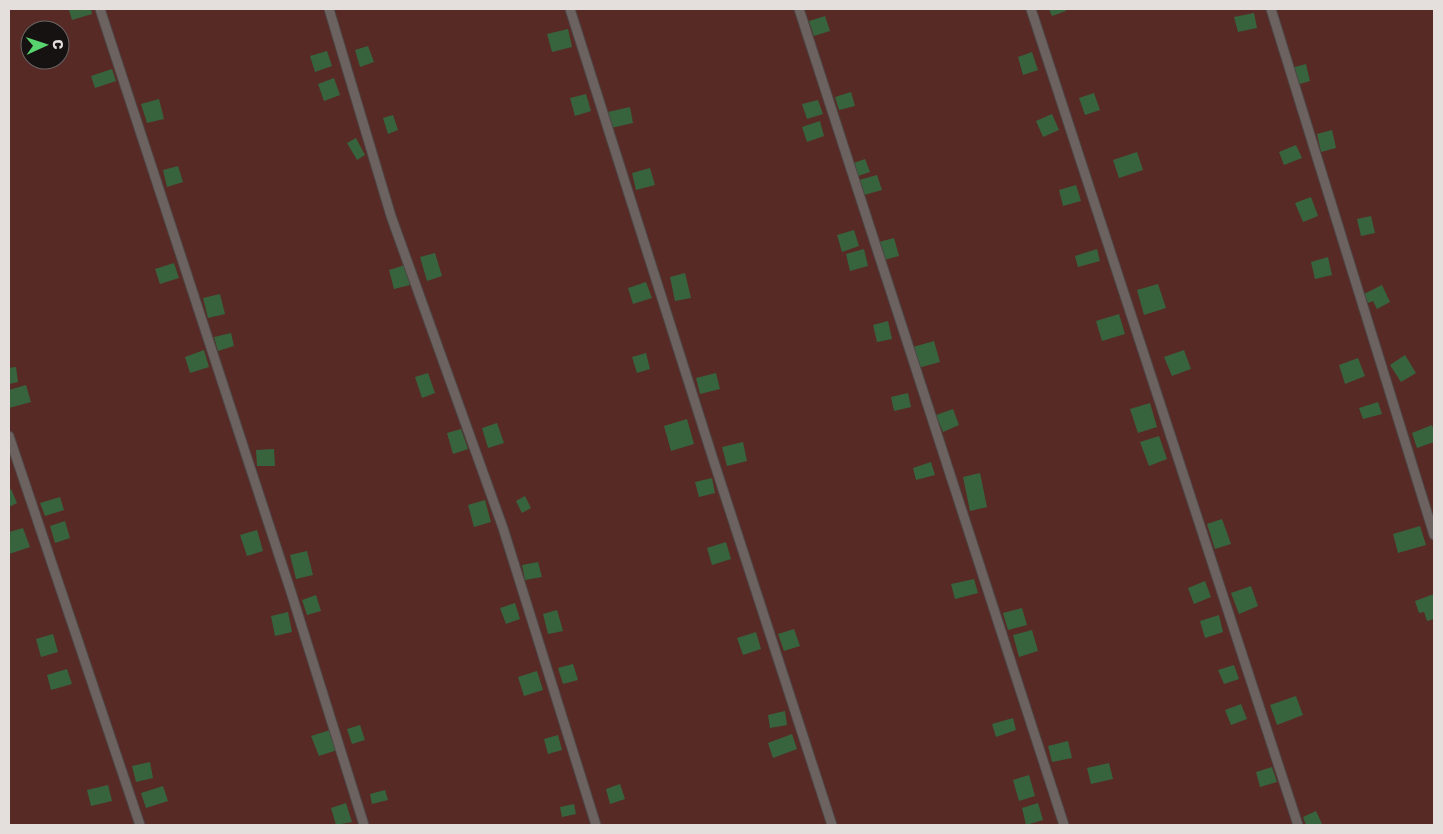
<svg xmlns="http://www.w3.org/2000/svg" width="1443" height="834" font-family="Rubik,sans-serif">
	<rect width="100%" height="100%" fill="#312827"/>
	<path fill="#572a26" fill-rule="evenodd" d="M 9,9 L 1434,9 L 1434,825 L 9,825 ZM 30,30 L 60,30 L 60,60 L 30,60 Z"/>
	<path fill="#37643d" d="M 73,9 L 91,9 L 92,14 L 72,20 L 69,10 Z
		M 1049,9 L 1065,9 L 1066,11 L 1052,16 Z
		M 1254,13 L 1257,28 L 1238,32 L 1234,17 Z
		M 825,16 L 830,31 L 814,36 L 809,21 Z
		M 568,29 L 572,47 L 552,52 L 547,34 Z
		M 368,46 L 374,62 L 360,67 L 355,50 Z
		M 327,51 L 332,66 L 315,72 L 310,56 Z
		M 1032,52 L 1038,70 L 1023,75 L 1018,57 Z
		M 1306,64 L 1310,81 L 1296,85 L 1291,68 Z
		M 112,69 L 116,81 L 95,88 L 91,76 Z
		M 334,78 L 340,95 L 324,101 L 318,84 Z
		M 851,92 L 855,106 L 839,110 L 835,97 Z
		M 1094,93 L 1100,110 L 1085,115 L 1079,98 Z
		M 586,94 L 591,111 L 575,116 L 570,98 Z
		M 159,99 L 164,119 L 147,123 L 141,104 Z
		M 818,100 L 823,114 L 807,119 L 802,104 Z
		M 630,107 L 633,123 L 611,128 L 608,112 Z
		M 1052,114 L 1059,130 L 1043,137 L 1036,121 Z
		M 393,115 L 398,130 L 388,134 L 383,118 Z
		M 820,121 L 824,136 L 807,142 L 802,127 Z
		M 1332,130 L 1336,148 L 1321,152 L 1317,134 Z
		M 356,138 L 365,155 L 357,160 L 347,143 Z
		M 1296,145 L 1302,158 L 1284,165 L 1279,152 Z
		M 1137,152 L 1143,170 L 1119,178 L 1113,160 Z
		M 865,159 L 870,172 L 855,177 L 851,164 Z
		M 178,166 L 183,182 L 167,187 L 163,170 Z
		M 650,168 L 655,185 L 636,190 L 632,173 Z
		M 877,175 L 882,190 L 864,195 L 859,180 Z
		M 1076,185 L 1081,201 L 1063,206 L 1059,190 Z
		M 1311,197 L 1318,216 L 1303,222 L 1295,203 Z
		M 1371,216 L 1375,233 L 1361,236 L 1357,219 Z
		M 854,230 L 859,246 L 842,252 L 837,235 Z
		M 894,238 L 899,256 L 884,260 L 879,242 Z
		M 864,249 L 868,266 L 850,271 L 846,254 Z
		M 1097,249 L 1100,261 L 1078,267 L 1075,256 Z
		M 435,253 L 442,276 L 427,281 L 420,257 Z
		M 1328,257 L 1332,275 L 1315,279 L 1311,262 Z
		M 174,263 L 179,278 L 160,284 L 155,269 Z
		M 405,265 L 410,285 L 394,289 L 389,270 Z
		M 685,273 L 691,298 L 675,301 L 670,277 Z
		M 646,282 L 652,298 L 633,304 L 628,288 Z
		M 1158,284 L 1166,308 L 1144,315 L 1137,290 Z
		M 1382,285 L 1390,302 L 1377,309 L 1373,301 L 1368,303 L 1364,294 Z
		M 220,294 L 225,314 L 208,318 L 203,298 Z
		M 1119,314 L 1125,334 L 1102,341 L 1096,321 Z
		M 888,321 L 892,339 L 877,342 L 873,325 Z
		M 231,333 L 234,346 L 218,351 L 214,337 Z
		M 934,341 L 940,362 L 918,368 L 913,347 Z
		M 204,350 L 209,367 L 190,373 L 185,357 Z
		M 1184,350 L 1191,369 L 1172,376 L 1164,357 Z
		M 646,353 L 650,369 L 637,373 L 632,357 Z
		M 1405,355 L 1416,373 L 1401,382 L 1390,365 Z
		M 1358,358 L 1365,376 L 1345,384 L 1339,365 Z
		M 16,367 L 18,382 L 9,384 L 9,368 Z
		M 428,373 L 435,393 L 422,398 L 415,377 Z
		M 716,373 L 720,389 L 700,394 L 696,378 Z
		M 26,385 L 31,402 L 9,408 L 9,390 Z
		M 908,393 L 911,407 L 894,411 L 891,397 Z
		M 1378,402 L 1382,414 L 1363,419 L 1359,408 Z
		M 1150,403 L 1157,427 L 1138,433 L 1130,409 Z
		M 953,409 L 959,425 L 943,432 L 936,415 Z
		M 687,419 L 694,444 L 671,451 L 664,426 Z
		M 497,423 L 504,443 L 488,448 L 482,428 Z
		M 1432,425 L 1434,431 L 1434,442 L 1417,448 L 1412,433 Z
		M 461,429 L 468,449 L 453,454 L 447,433 Z
		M 1159,436 L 1167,459 L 1149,466 L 1140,442 Z
		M 743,442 L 747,461 L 727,466 L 722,447 Z
		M 274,449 L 275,466 L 257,466 L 256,450 Z
		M 931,462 L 935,475 L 916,480 L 913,468 Z
		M 980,473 L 987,507 L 970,511 L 963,477 Z
		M 712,478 L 715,493 L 699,497 L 695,482 Z
		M 11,489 L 17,503 L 9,507 L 9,490 Z
		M 525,496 L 531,508 L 522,513 L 516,501 Z
		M 60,497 L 64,510 L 45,516 L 40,503 Z
		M 485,500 L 491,522 L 474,527 L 468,505 Z
		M 1222,519 L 1231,544 L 1215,549 L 1207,524 Z
		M 65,521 L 70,538 L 55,543 L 50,526 Z
		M 1420,526 L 1426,545 L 1398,553 L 1393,534 Z
		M 23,528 L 30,547 L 9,554 L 9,532 Z
		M 257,530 L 263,551 L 247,556 L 240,535 Z
		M 726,542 L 731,559 L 712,565 L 707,548 Z
		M 307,551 L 313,575 L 296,579 L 290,555 Z
		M 538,562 L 542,577 L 525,580 L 522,565 Z
		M 974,579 L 978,593 L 955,599 L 951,584 Z
		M 1205,581 L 1211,597 L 1194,604 L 1188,588 Z
		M 1251,586 L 1258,606 L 1239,614 L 1231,593 Z
		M 1434,594 L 1434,619 L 1427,621 L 1424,612 L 1419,613 L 1415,601 Z
		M 316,595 L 321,611 L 307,615 L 302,600 Z
		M 515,603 L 520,619 L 506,624 L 500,608 Z
		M 1022,608 L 1027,625 L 1008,630 L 1003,613 Z
		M 557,610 L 563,631 L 548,634 L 543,614 Z
		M 288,612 L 292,632 L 275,636 L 271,616 Z
		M 1219,615 L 1223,632 L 1205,638 L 1200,621 Z
		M 794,629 L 800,646 L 784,651 L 778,634 Z
		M 1032,630 L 1038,651 L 1019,657 L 1013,635 Z
		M 756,632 L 761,649 L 743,655 L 737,638 Z
		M 53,634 L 58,652 L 41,657 L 36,639 Z
		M 573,664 L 578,680 L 563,684 L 558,668 Z
		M 1234,665 L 1239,679 L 1224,684 L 1218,670 Z
		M 67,669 L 72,684 L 51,690 L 47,675 Z
		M 537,671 L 543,690 L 524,696 L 518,677 Z
		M 1296,696 L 1303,715 L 1277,725 L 1270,705 Z
		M 1241,704 L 1247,719 L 1231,725 L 1225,710 Z
		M 785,711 L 787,725 L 770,728 L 768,715 Z
		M 1013,718 L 1016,730 L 996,737 L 992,724 Z
		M 360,725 L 365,740 L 352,744 L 347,729 Z
		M 330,730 L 337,750 L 319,756 L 311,736 Z
		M 792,734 L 797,749 L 773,758 L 768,743 Z
		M 558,735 L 562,750 L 548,754 L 544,739 Z
		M 1068,741 L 1072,758 L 1052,762 L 1048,746 Z
		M 150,762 L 153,778 L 136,782 L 132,766 Z
		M 1109,763 L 1113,779 L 1091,784 L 1087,768 Z
		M 1272,767 L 1277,782 L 1260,787 L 1256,772 Z
		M 1029,775 L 1035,796 L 1019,801 L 1013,780 Z
		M 620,784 L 625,799 L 610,804 L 606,789 Z
		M 108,785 L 112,801 L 91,806 L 87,790 Z
		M 163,786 L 168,801 L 146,808 L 141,793 Z
		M 385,790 L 388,800 L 372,804 L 370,794 Z
		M 346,803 L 352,822 L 336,825 L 331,808 Z
		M 1038,803 L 1043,820 L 1026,825 L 1022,808 Z
		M 574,804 L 576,814 L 562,817 L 560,807 Z
		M 1316,811 L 1322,824 L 1306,825 L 1303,817 Z"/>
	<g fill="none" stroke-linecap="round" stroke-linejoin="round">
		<g stroke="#4d4645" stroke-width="11">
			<path id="lane" d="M 100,9 L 291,592 L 364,825
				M 329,9 L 391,216 L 503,528 L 596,825
				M 570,9 L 714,462 L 832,825
				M 799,9 L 1064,825
				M 1031,9 L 1298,825
				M 1271,9 L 1434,535
				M 9,436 L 140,825"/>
		</g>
		<use href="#lane" stroke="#6c6260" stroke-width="9"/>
	</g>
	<rect width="1443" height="834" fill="none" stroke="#e4dedd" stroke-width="20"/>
	<g transform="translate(45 45) rotate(87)"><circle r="24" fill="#161211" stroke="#686463"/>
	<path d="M0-4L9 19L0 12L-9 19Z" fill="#59d56f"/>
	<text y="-8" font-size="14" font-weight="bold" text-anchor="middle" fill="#e4dedd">С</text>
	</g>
</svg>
